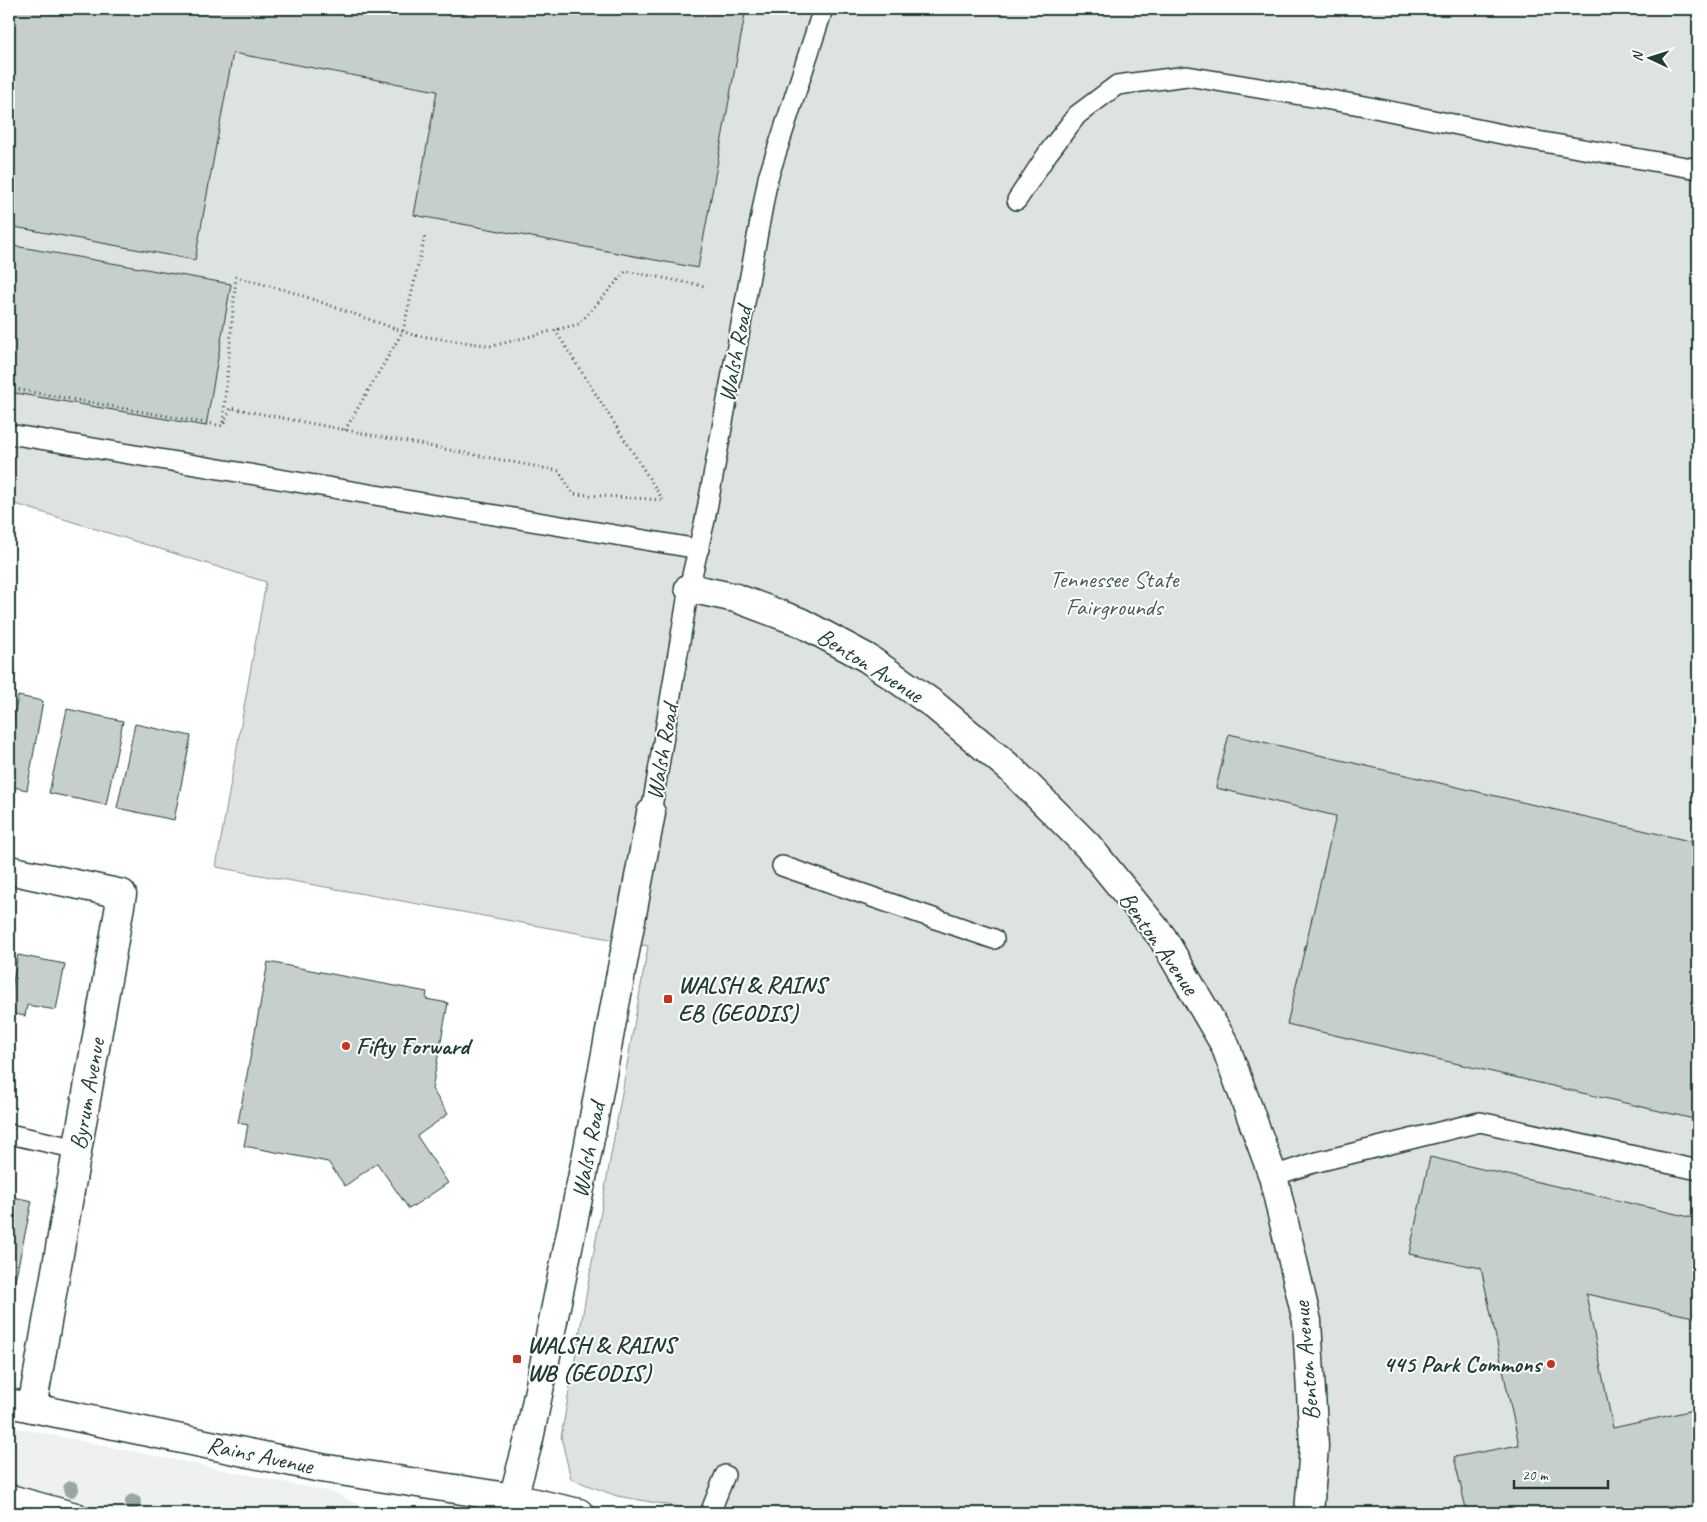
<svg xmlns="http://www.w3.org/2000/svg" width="1707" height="1522" font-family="Caveat,sans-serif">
	<rect width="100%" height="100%" fill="#fff"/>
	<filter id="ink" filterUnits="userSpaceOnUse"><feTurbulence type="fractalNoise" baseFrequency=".02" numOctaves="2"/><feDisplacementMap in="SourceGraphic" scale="10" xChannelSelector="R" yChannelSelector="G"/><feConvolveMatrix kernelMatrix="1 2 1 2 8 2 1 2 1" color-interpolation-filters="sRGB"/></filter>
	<g filter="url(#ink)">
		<path fill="#eef1f0" d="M 9,1426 L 317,1489 L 335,1493 L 375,1513 L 9,1513 Z"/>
		<path fill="#dee3e2" stroke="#7e908b" d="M 9,9 L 1698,9 L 1698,1513 L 713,1513 L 617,1496 L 571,1479 L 561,1437 L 648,946 L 216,867 L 266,582 L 9,502 Z"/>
		<path fill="#c7cfcc" stroke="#1f3d34" d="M 9,9 L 746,9 L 698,268 L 414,215 L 437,91 L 233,53 L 195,260 L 9,226 Z
			M 9,245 L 231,284 L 206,426 L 9,392 Z
			M 18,696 L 43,701 L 27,790 L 9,786 L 9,744 Z
			M 67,709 L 123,721 L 106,805 L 49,793 Z
			M 135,724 L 191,736 L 174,820 L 117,808 Z
			M 1229,734 L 1698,843 L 1698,1120 L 1287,1024 L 1336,816 L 1216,788 Z
			M 18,955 L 65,964 L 56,1010 L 27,1005 L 25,1016 L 9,1013 L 9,1003 Z
			M 268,962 L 427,992 L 426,999 L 448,1003 L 432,1089 L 448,1114 L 417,1136 L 448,1183 L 409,1209 L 377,1163 L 345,1186 L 328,1162 L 244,1146 L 248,1125 L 238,1123 Z
			M 1430,1157 L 1698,1219 L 1698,1318 L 1586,1294 L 1613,1428 L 1698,1409 L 1698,1506 L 1665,1513 L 1467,1513 L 1454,1457 L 1519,1445 L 1481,1268 L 1409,1254 Z
			M 9,1196 L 32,1201 L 10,1304 L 9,1303 Z"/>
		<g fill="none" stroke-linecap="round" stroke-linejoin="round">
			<g stroke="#1f3d34" stroke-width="22">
				<path id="service" d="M 1017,200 L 1048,153 L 1077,115 L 1117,85 L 1187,76 L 1360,105 L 1526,139 L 1698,169
					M 9,434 L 699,549
					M 651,813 L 689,588 L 705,520 L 768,178 L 823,9
					M 782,866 L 994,939
					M 9,1134 L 78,1149
					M 1273,1176 L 1313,1163 L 1480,1122 L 1698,1170
					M 9,1494 L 78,1513
					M 710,1513 L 725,1475"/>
			</g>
			<g stroke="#1f3d34" stroke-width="31">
				<path id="minor" d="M 689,588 L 736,598 L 800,622 L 867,658 L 933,704 L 1011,769 L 1088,846 L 1162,937 L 1225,1045 L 1273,1176 L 1307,1321 L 1314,1446 L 1309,1513
					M 9,870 L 122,894 L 32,1408
					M 513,1498 L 579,1513"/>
			</g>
			<g stroke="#1f3d34" stroke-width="31">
				<path id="tertiary" d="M 9,1403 L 321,1468 L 513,1498"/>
			</g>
			<g stroke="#1f3d34" stroke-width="31">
				<path id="secondary" d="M 509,1513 L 529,1439 L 588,1149 L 651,813"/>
			</g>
			<path stroke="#1f3d34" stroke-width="3" stroke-dasharray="1 4" stroke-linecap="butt" d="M 555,330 L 663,500
				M 9,388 L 223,426 L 231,408 L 559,471 L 573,494 L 663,500
				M 223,422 L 236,277 L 292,292 L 413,335 L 492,346 L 579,324 L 626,271 L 705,286
				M 345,430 L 403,331 L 425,235"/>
			<use href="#service" stroke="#fff" stroke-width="19"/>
			<use href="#minor" stroke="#fff" stroke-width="28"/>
			<use href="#tertiary" stroke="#fff" stroke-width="28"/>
			<use href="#secondary" stroke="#fff" stroke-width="28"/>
		</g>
		<g fill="#99a6a3">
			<circle cx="71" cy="1489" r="8"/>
			<circle cx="133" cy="1502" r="8"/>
		</g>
	</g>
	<g fill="#c8321e" stroke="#fff" stroke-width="2">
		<rect x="663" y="994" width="10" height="10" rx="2.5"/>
		<circle cx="346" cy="1046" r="5"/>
		<rect x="512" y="1354" width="10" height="10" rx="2.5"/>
		<circle cx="1551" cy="1364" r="5"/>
	</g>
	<g text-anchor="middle" stroke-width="4" stroke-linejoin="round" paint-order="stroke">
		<g font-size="24" fill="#1f3d34" stroke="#fff">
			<text transform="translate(735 354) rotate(-79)" y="8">Walsh Road</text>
			<text transform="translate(870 665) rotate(32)" y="8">Benton Avenue</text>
			<text transform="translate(662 752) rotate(-80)" y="8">Walsh Road</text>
			<text transform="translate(1159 943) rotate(55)" y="8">Benton Avenue</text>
			<text transform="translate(87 1094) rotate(-80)" y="8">Byrum Avenue</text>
			<text transform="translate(588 1150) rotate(-79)" y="8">Walsh Road</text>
			<text transform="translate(1306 1361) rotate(-95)" y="8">Benton Avenue</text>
			<text transform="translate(260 1455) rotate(12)" y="8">Rains Avenue</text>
		</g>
		<g font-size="24" fill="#455e57" stroke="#fff">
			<text x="1114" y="587">Tennessee State<tspan x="1114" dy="28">Fairgrounds</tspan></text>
		</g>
		<g font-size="24" font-weight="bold" fill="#1f3d34" stroke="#fff" text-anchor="start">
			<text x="678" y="993">WALSH &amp; RAINS<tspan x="678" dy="28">EB (GEODIS)</tspan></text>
			<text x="356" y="1054">Fifty Forward</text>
			<text x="527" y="1353">WALSH &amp; RAINS<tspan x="527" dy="28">WB (GEODIS)</tspan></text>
			<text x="1541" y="1372" text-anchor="end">445 Park Commons</text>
		</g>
	</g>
	<rect width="1707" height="1522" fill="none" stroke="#fff" stroke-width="30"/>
	<rect x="15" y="15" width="1677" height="1492" fill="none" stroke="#1f3d34" stroke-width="2" filter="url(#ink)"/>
	<g transform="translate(1650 58) rotate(274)" stroke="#ffffff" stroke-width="4" paint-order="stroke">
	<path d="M0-4L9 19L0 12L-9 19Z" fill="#1f3d34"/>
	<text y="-8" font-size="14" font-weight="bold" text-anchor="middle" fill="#1f3d34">N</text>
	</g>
	<path d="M1514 1480v8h94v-8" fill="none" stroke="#1f3d34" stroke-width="2.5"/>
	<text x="1522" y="1480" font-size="15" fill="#1f3d34" stroke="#ffffff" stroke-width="4" paint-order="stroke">20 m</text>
</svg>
